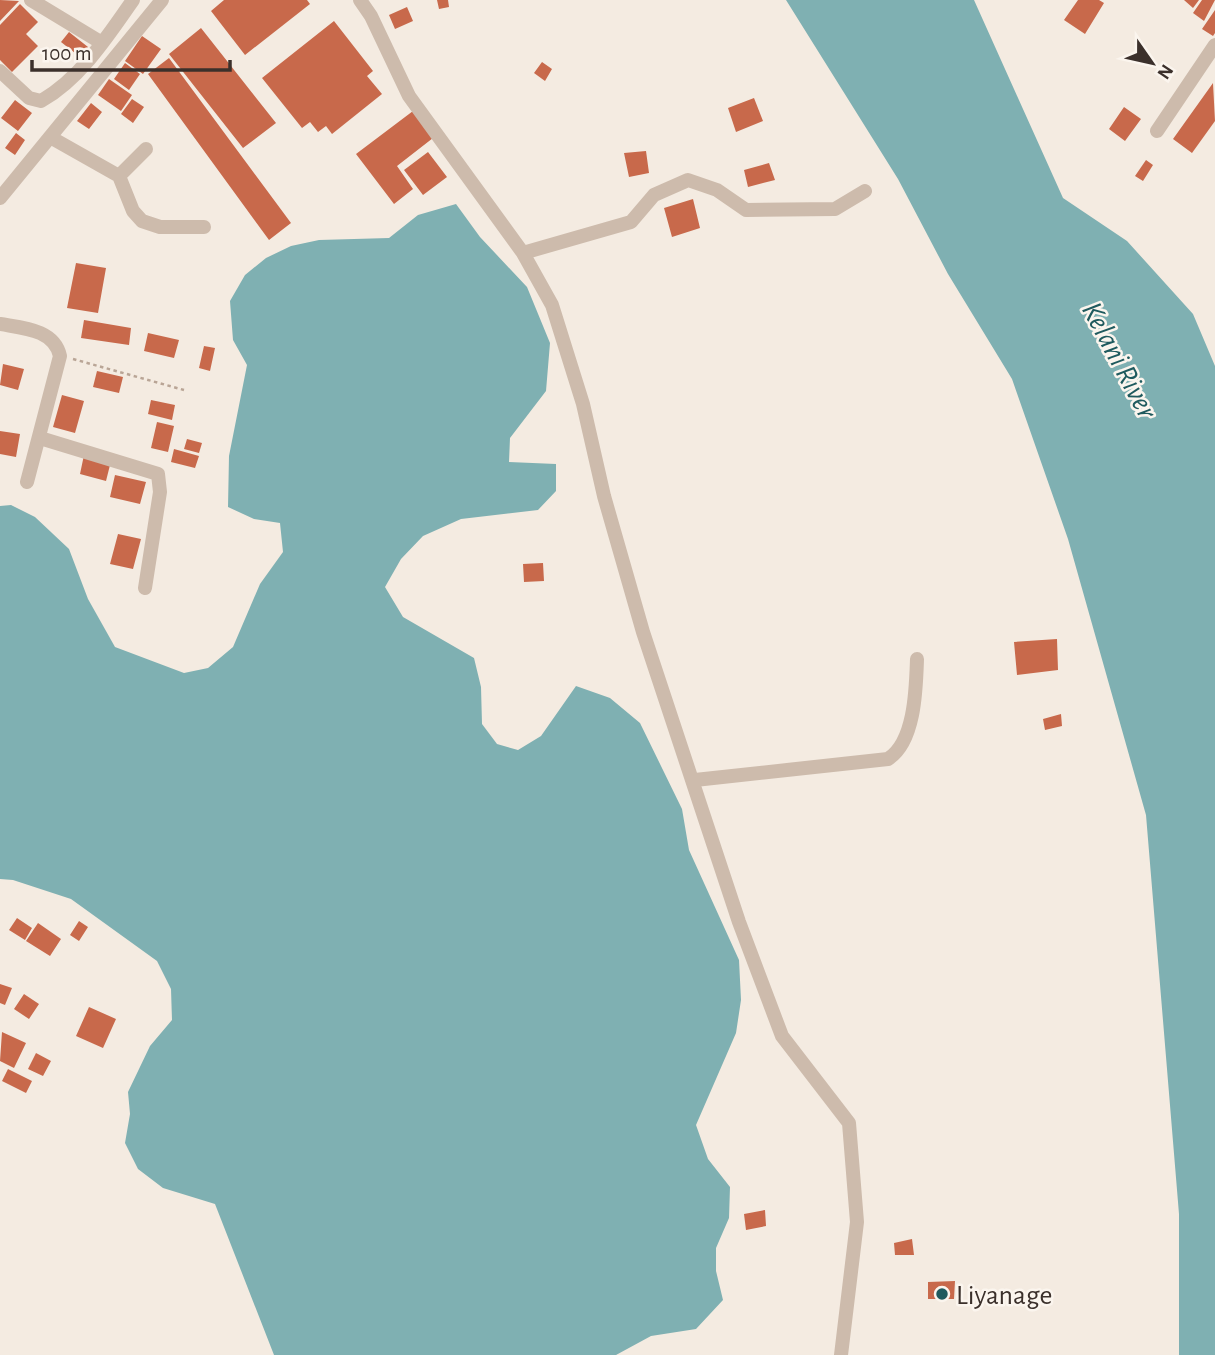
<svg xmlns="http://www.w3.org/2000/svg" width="1215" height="1355" font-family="'Alegreya Sans',sans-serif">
	<rect width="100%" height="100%" fill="#f4ebe1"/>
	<path fill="#7fb0b2" d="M 786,0 L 974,0 L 1063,198 L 1127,241 L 1193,314 L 1215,366 L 1215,1355 L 1179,1355 L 1179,1214 L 1146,815 L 1068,539 L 1012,379 L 948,274 L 898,179 Z
		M 456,204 L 480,237 L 527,287 L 550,343 L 546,391 L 510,438 L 509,462 L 556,464 L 556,491 L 538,510 L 461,519 L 423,536 L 401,559 L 385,587 L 403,617 L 474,658 L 481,687 L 482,724 L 497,744 L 518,750 L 541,736 L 576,686 L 610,698 L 640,723 L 682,809 L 689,850 L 739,960 L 741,1000 L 736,1033 L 696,1125 L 708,1159 L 730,1187 L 729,1218 L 716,1248 L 716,1271 L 723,1300 L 696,1329 L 651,1336 L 616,1355 L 274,1355 L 215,1204 L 163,1188 L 138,1169 L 125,1143 L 130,1114 L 128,1092 L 150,1046 L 172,1020 L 171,989 L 157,961 L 71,899 L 13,880 L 0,879 L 0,506 L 11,505 L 35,517 L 69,549 L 88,599 L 115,647 L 184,673 L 208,668 L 233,647 L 260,584 L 283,552 L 280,523 L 254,519 L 228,507 L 229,456 L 247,365 L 233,340 L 230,301 L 245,275 L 266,258 L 291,246 L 319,240 L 389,238 L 418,215 Z"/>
	<path fill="#c8694b" d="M 0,0 L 19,1 L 0,21 Z
		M 224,0 L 307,0 L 310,4 L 245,55 L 211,11 Z
		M 437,0 L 448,0 L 449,7 L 439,9 Z
		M 1078,0 L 1099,0 L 1104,3 L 1085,34 L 1064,20 Z
		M 1184,0 L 1199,0 L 1193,8 Z
		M 1202,0 L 1215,0 L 1204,21 L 1193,13 Z
		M 20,4 L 38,22 L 26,34 L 38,46 L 12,72 L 0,60 L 0,25 Z
		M 407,7 L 413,21 L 395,29 L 389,15 Z
		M 1215,10 L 1215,33 L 1213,36 L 1202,29 Z
		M 334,21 L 373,71 L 367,76 L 382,94 L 332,134 L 326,126 L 318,132 L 310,122 L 302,128 L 262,78 Z
		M 201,28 L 276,123 L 243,148 L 169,54 Z
		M 69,32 L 88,47 L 80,57 L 61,42 Z
		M 142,36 L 161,49 L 143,74 L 125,61 Z
		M 169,58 L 291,223 L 269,240 L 148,74 Z
		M 542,62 L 552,69 L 545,81 L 534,73 Z
		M 125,63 L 140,74 L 129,90 L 114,79 Z
		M 109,79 L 132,95 L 121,111 L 98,95 Z
		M 1213,83 L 1215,121 L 1192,153 L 1173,139 Z
		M 754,98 L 763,121 L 736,132 L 728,108 Z
		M 132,99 L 144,107 L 133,123 L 121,114 Z
		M 15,100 L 32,113 L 18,131 L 1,118 Z
		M 91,103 L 102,112 L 89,129 L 77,121 Z
		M 1124,107 L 1141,119 L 1125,141 L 1109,129 Z
		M 413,111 L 433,138 L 397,166 L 413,189 L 394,204 L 356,154 Z
		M 16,133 L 25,140 L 15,155 L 5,148 Z
		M 646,151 L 649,173 L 629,177 L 624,153 Z
		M 428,152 L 447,177 L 423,195 L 404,170 Z
		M 1146,160 L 1153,165 L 1143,181 L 1135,176 Z
		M 769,163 L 775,180 L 748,187 L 744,170 Z
		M 693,199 L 700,228 L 672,237 L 664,208 Z
		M 76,263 L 106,268 L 98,313 L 67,308 Z
		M 84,320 L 131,328 L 129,345 L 81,338 Z
		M 148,333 L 179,340 L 174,358 L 144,351 Z
		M 204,346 L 215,348 L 210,371 L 199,368 Z
		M 3,364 L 24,369 L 18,390 L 0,385 Z
		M 97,371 L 123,377 L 119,393 L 93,387 Z
		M 62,395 L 84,401 L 75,433 L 53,427 Z
		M 151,400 L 175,405 L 172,420 L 148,414 Z
		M 157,422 L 174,426 L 168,452 L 151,448 Z
		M 0,431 L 20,434 L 16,457 L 0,454 Z
		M 187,439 L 202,443 L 199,453 L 184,449 Z
		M 174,449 L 199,456 L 195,468 L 171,462 Z
		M 84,455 L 111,461 L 106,481 L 80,474 Z
		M 115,475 L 146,482 L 140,504 L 110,497 Z
		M 118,534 L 141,539 L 133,569 L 110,564 Z
		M 543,563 L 544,581 L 524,582 L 523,564 Z
		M 1057,639 L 1058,670 L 1017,675 L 1014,642 Z
		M 1061,714 L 1062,726 L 1045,730 L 1043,719 Z
		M 17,918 L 32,928 L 25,940 L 9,930 Z
		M 79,921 L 88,927 L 79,941 L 70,935 Z
		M 38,923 L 61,939 L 50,956 L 26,941 Z
		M 0,984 L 12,988 L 5,1005 L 0,1003 Z
		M 24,994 L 39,1004 L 29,1019 L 14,1009 Z
		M 89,1007 L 116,1019 L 103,1048 L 76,1036 Z
		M 2,1032 L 26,1043 L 14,1068 L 0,1061 Z
		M 36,1053 L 51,1061 L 43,1076 L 28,1069 Z
		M 8,1069 L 32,1081 L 26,1093 L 2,1081 Z
		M 765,1210 L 766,1226 L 746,1230 L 744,1214 Z
		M 912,1239 L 914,1255 L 895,1255 L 894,1243 Z
		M 955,1281 L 954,1299 L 928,1299 L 928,1282 Z"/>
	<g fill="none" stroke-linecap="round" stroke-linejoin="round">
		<path stroke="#b9a596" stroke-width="2.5" stroke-dasharray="3.5 3.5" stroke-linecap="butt" d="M 73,359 L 184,390"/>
		<path stroke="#cdbbac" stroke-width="14" d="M 31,0 L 102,43
			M 360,0 L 371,16 L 409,96 L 523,253 L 552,305 L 583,404 L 604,496 L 643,632 L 739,922 L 782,1036 L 849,1123 L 857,1222 L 841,1355
			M 0,71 L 29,98 L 41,101 C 80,79 108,36 133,0
			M 1157,131 L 1215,45
			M 50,137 L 119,176 L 133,211 L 142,221 L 160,227 L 204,227
			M 119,176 L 146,149
			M 0,198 L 162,0
			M 523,253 L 631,222 L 654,195 L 688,180 L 717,190 L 746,210 L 835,209 L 865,191
			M 0,324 C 22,328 54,329 60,356 L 27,482
			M 40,438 L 158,474 L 160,492 L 145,588
			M 695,780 L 888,759 C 915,742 916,689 917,659"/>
	</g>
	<circle fill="#1f5a5e" stroke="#fbf5ee" stroke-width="2.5" cx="942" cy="1294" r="7"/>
	<g text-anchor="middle" stroke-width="5" stroke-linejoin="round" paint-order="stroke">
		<g font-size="28" fill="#3b302b" stroke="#fbf5ee" text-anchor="start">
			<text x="956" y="1304">Liyanage</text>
		</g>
		<g font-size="30" font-style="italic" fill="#1f5a5e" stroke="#fbf5ee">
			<text transform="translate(1120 360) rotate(62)" y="10">Kelani River</text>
		</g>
	</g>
	<g transform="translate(1152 63) rotate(124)" stroke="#fbf5ee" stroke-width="5" paint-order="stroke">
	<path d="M0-5L12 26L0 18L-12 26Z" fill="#3b302b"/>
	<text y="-10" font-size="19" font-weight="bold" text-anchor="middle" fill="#3b302b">N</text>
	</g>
	<path d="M32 60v10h198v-10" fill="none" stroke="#3b302b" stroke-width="3.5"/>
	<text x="42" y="60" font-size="21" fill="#3b302b" stroke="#fbf5ee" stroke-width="5" paint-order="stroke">100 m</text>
</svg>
